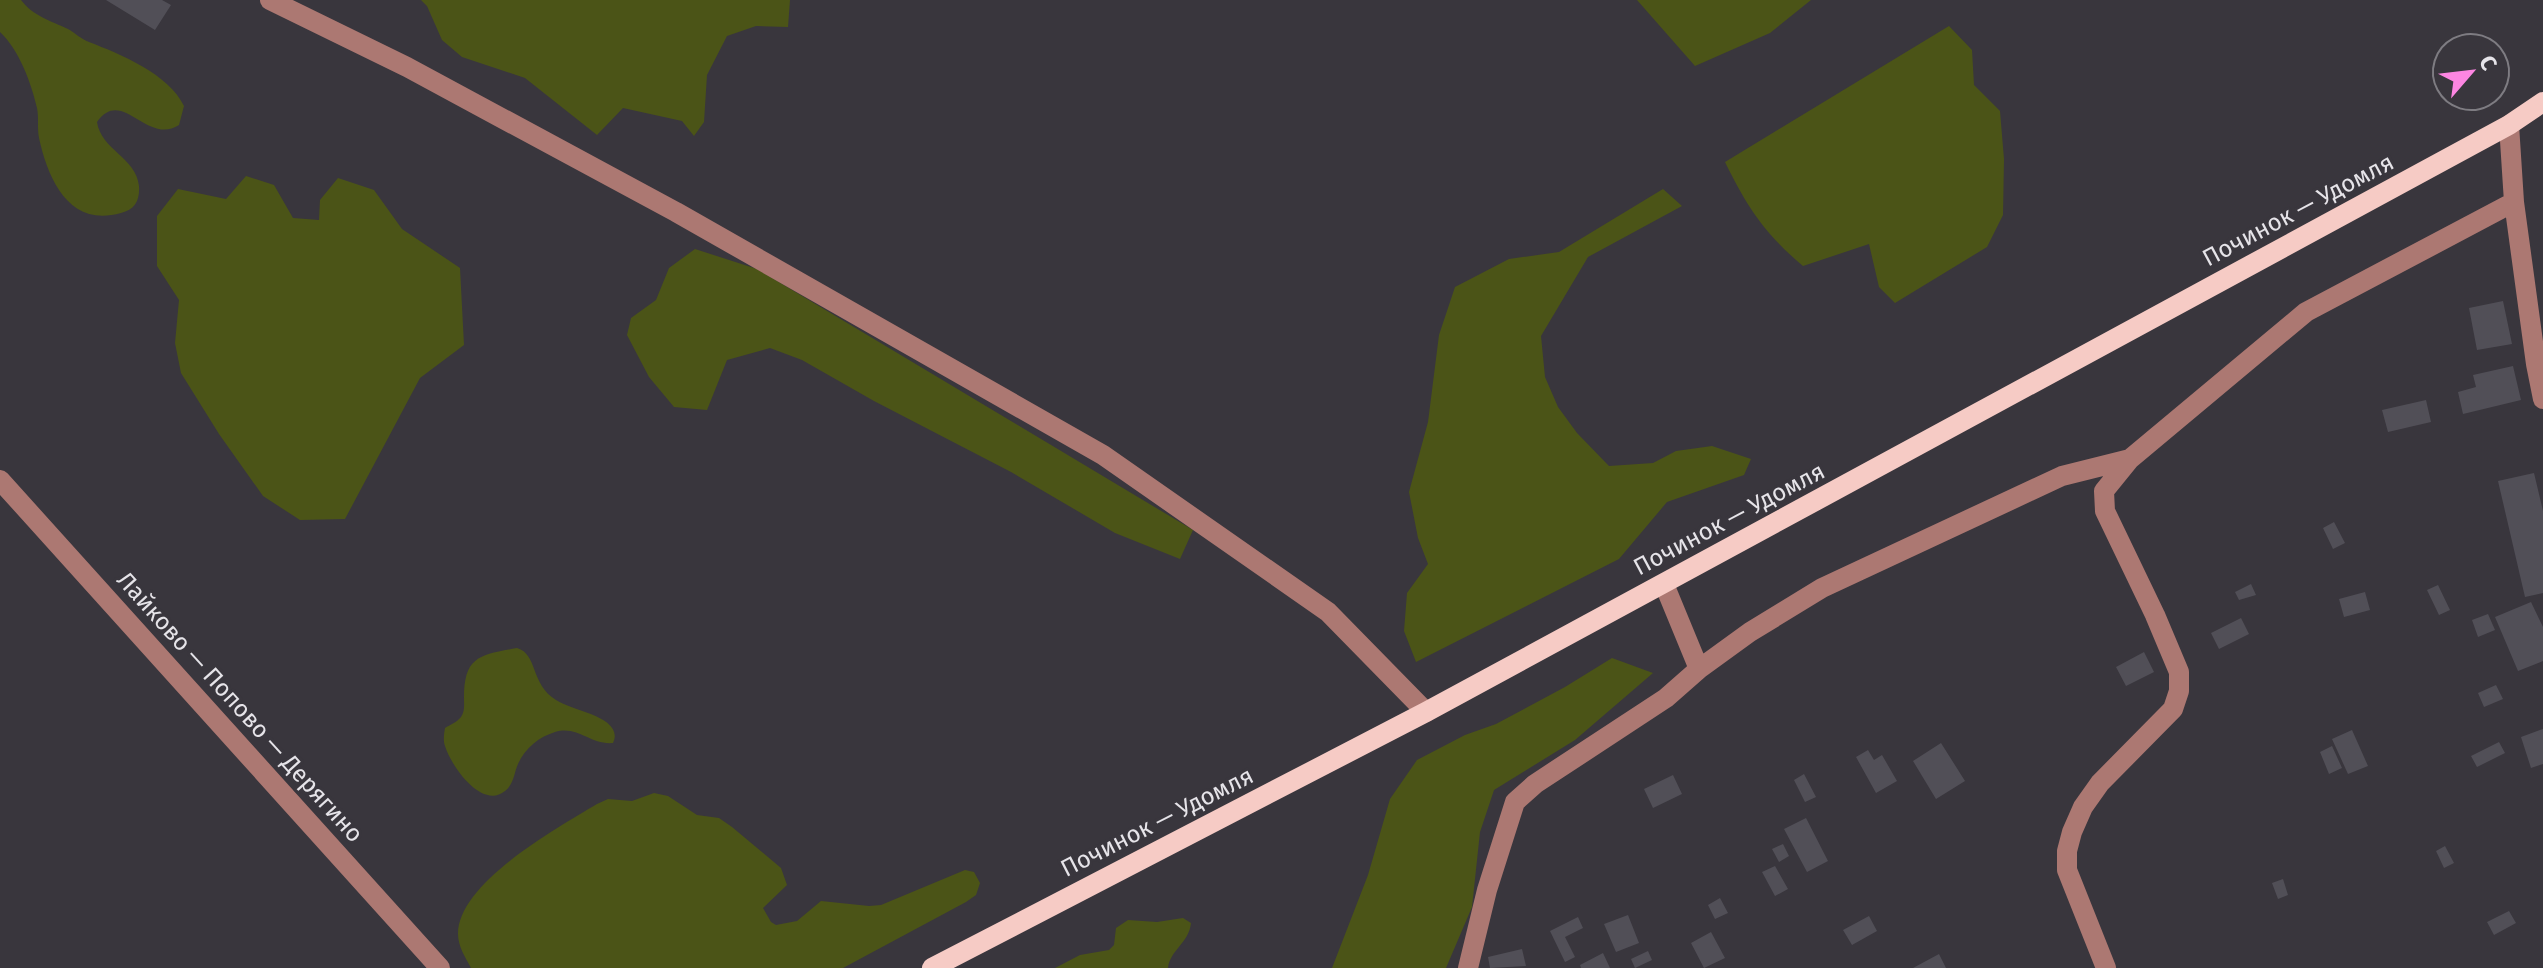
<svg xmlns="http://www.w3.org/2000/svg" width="2543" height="968" font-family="'Fira Sans',sans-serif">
	<rect width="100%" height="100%" fill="#39363d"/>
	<path fill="#4b5417" d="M 0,0 L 21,0 C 33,16 51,21 68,29 C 75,33 81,39 89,42 C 120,54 169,74 184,106 L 179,125 C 147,146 122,86 97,122 C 101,150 136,157 139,186 C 140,200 135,210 121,213 C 69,228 48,179 39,138 C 37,128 39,118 37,108 C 31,82 19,50 0,32 Z
		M 421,0 L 790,0 L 788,27 L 756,26 L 727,36 L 707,75 L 704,122 L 694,136 L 682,121 L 623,108 L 597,135 L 525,78 L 462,57 L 442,40 L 427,6 Z
		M 1637,0 L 1811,0 L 1770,33 L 1695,66 Z
		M 1949,26 L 1972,50 L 1974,85 L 2000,111 L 2004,159 L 2003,215 L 1987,247 L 1895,303 L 1879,287 L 1869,244 L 1803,266 C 1765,234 1747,207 1725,162 Z
		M 246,176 L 274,185 L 293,218 L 319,220 L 320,200 L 338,178 L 374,190 L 402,229 L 460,268 L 464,345 L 420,378 L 345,519 L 300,520 L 263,496 L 219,434 L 181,373 L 175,343 L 179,300 L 157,266 L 157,216 L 178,189 L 226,199 Z
		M 1663,189 L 1682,206 L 1588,257 L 1541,336 L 1545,377 L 1558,407 L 1577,433 L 1609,466 L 1653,463 L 1676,451 L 1712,446 L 1751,459 L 1744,475 L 1667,502 L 1619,559 L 1416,662 L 1404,631 L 1407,593 L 1428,564 L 1418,538 L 1409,492 L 1428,422 L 1439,335 L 1455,287 L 1509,259 L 1559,252 Z
		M 695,249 L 757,269 L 1193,530 L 1180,559 L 1115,533 L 1011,472 L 874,401 L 802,360 L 770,348 L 727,360 L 707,410 L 674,407 L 649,377 L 627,335 L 631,318 L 656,300 L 669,268 Z
		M 517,648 C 538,654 530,684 556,700 C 572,711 625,717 613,743 C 590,745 578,725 555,732 C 539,737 525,748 518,764 C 514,773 514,784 505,791 C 482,810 451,766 445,746 C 443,741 444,734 445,728 C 450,725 457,722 461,717 C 465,711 464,705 464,698 C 464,656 480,655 517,648 Z
		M 1612,658 L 1653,673 L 1575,740 L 1494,790 L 1480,832 L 1472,907 L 1446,968 L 1332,968 L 1368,875 L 1390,799 L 1417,760 L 1465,735 L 1496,724 L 1565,687 Z
		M 654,793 L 668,796 L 697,815 L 719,818 L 732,827 L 781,868 L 787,885 L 763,908 L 771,922 L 776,925 L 797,921 L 821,901 L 869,906 L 881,905 L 965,870 L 974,872 L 980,883 L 976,895 L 966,902 L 843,968 L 471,968 C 465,957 458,946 458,934 C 458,883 557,828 597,804 L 608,799 L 632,801 Z
		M 1183,918 L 1191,923 C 1189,943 1170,950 1168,968 L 1055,968 L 1080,955 L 1109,950 L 1114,945 L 1116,928 L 1128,920 L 1157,922 Z"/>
	<path fill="#514f57" d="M 106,0 L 162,0 L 171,5 L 155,30 Z
		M 2503,301 L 2512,344 L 2477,350 L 2469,308 Z
		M 2513,366 L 2521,400 L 2463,414 L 2458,392 L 2476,387 L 2473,375 Z
		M 2426,400 L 2431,422 L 2388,432 L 2382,410 Z
		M 2534,473 L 2543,511 L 2543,593 L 2525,597 L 2498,481 Z
		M 2334,522 L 2345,543 L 2333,549 L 2323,528 Z
		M 2251,584 L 2256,595 L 2239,600 L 2235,592 Z
		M 2438,585 L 2450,610 L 2439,615 L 2427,590 Z
		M 2365,592 L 2370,610 L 2344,617 L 2339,599 Z
		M 2531,602 L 2543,627 L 2543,661 L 2518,671 L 2495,617 Z
		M 2488,614 L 2495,630 L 2478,637 L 2472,620 Z
		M 2241,618 L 2249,634 L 2219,649 L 2211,633 Z
		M 2144,652 L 2154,672 L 2126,686 L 2116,667 Z
		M 2496,685 L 2503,699 L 2484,707 L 2478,693 Z
		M 2543,729 L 2543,764 L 2531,768 L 2521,737 Z
		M 2352,730 L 2368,766 L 2348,774 L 2332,739 Z
		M 2499,742 L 2505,753 L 2477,767 L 2471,756 Z
		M 1941,743 L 1965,781 L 1936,799 L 1913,761 Z
		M 2332,746 L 2342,768 L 2329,774 L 2320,752 Z
		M 1868,750 L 1874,760 L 1882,755 L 1897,781 L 1876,793 L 1856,757 Z
		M 1804,774 L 1816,797 L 1805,802 L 1794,780 Z
		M 1673,775 L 1682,794 L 1653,808 L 1644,789 Z
		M 1806,818 L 1828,861 L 1807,872 L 1784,829 Z
		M 1783,844 L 1789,856 L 1779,862 L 1772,849 Z
		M 2445,846 L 2454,863 L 2444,868 L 2436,851 Z
		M 1775,866 L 1788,889 L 1775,896 L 1762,872 Z
		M 2283,879 L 2288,895 L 2278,899 L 2272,883 Z
		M 1720,898 L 1728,913 L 1715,919 L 1708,905 Z
		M 2509,911 L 2516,923 L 2494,935 L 2487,922 Z
		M 1628,915 L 1639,943 L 1616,952 L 1604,924 Z
		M 1869,916 L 1877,931 L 1852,945 L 1843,930 Z
		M 1578,917 L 1583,928 L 1565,937 L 1575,957 L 1565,962 L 1550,931 Z
		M 1711,932 L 1725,958 L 1704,968 L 1691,943 Z
		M 1522,949 L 1526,966 L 1490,968 L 1488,957 Z
		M 1648,951 L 1652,960 L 1635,968 L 1631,959 Z
		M 1603,953 L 1610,968 L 1581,968 L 1580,965 Z
		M 1939,954 L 1946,968 L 1913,968 Z"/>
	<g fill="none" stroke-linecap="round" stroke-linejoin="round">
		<path stroke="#ac7872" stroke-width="20" d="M 270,0 L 407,67 L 676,212 L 1103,455 L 1328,612 L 1426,712
			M 2509,125 L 2514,202
			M 0,480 L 440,968
			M 1664,584 L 1699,669 L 1750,632 L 1822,588 L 2062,476 L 2130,459 L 2306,312 L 2514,202 L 2536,364 L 2543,399
			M 1468,968 L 1487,890 L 1515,802 L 1535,784 L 1666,698 L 1699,669
			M 2106,968 L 2067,870 L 2067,851 L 2072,832 L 2083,807 L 2100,783 L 2173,709 L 2179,691 L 2179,672 L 2155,615 L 2105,511 L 2104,491 L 2130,459"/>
		<path stroke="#f6cbc5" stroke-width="20" d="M 932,968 L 1426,712 L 2509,125 L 2543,102"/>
	</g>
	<g text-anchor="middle" stroke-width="6" stroke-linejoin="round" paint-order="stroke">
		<g font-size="24" fill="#e6e4e9" stroke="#39363d">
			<text transform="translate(2298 210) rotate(-28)" y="8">Починок — Удомля</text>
			<text transform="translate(1729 519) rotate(-28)" y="8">Починок — Удомля</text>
			<text transform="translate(240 707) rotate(48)" y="8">Лайково — Попово — Дерягино</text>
			<text transform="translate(1157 822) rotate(-27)" y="8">Починок — Удомля</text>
		</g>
	</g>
	<g transform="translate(2471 72) rotate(62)"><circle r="38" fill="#39363d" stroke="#7e7c82" stroke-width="2"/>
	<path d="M0-6L14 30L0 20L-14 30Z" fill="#fd86e2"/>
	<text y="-12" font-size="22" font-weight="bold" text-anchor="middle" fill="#e6e4e9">С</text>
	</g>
</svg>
